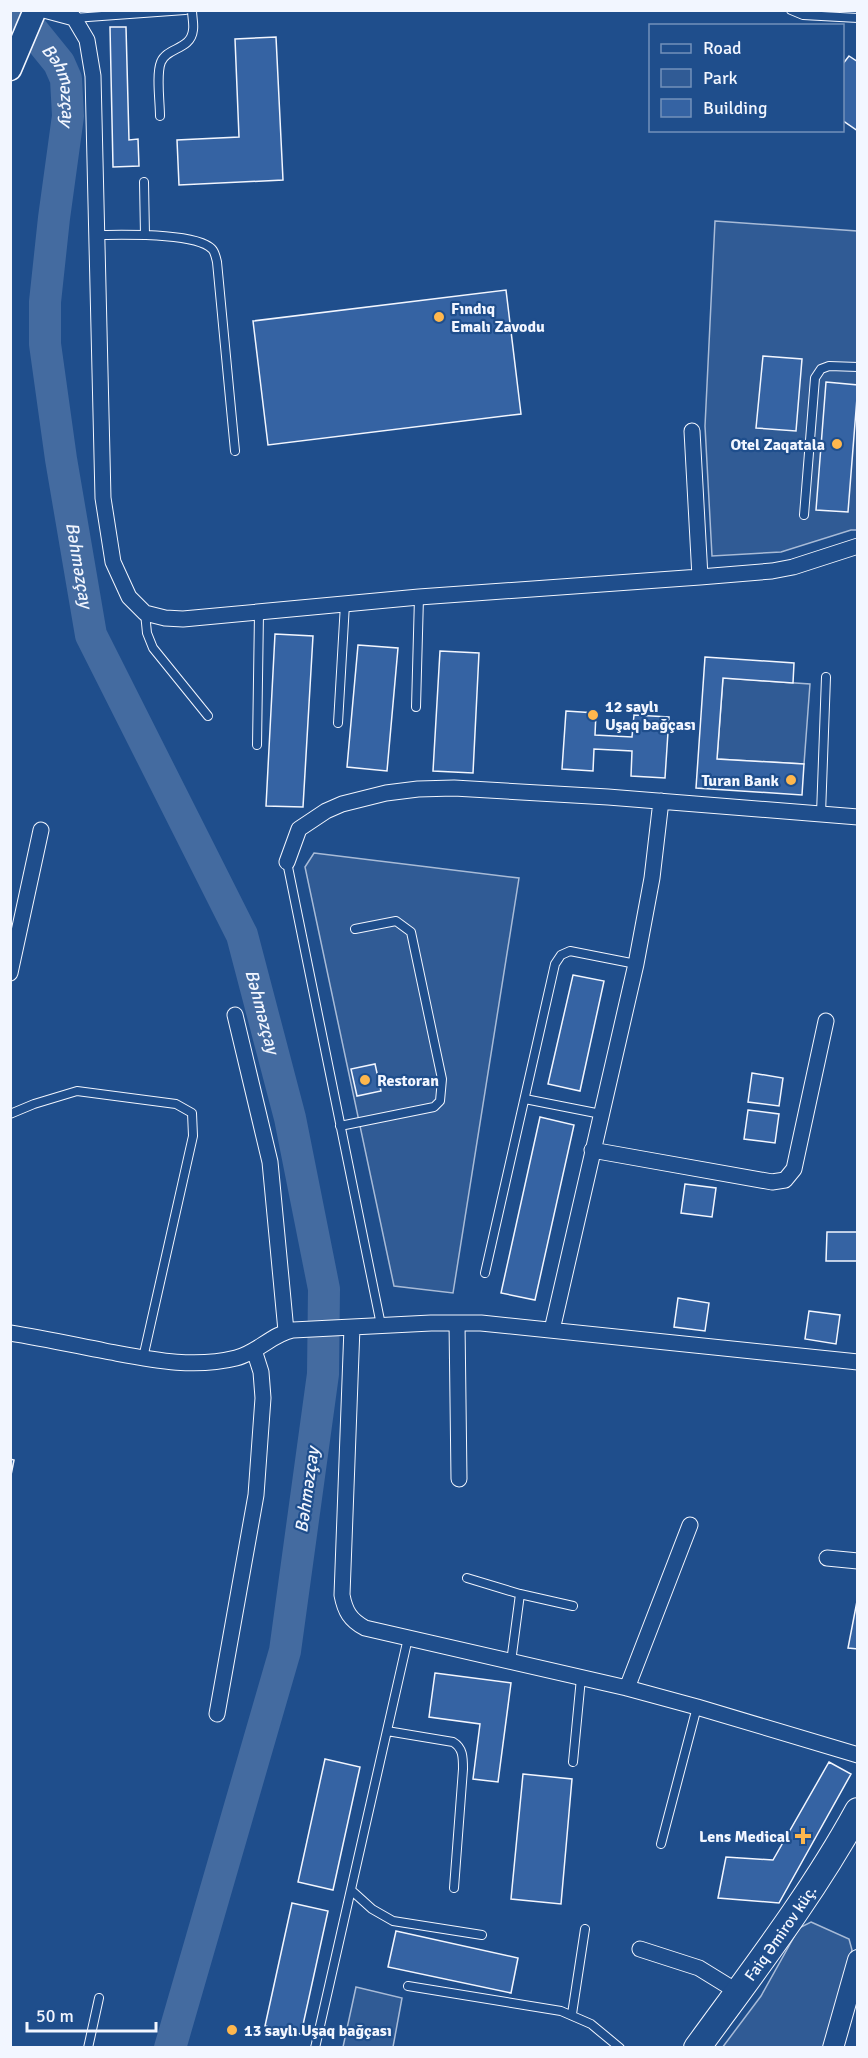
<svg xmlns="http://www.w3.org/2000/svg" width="868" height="2058" font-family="Signika,sans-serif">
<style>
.green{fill:#305b95;stroke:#a8bbd7;stroke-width:1.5}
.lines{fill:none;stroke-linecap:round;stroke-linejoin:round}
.river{stroke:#446ba0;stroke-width:32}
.building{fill:#3563a3;stroke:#f2f6ff;stroke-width:1.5}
.service-casing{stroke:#f2f6ff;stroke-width:10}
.minor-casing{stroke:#f2f6ff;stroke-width:17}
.tertiary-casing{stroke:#f2f6ff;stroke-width:22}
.secondary-casing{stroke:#f2f6ff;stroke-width:25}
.trunk-casing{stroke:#f2f6ff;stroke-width:28}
.service{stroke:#1f4e8c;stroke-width:8}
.minor{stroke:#1f4e8c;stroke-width:15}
.tertiary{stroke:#1f4e8c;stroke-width:20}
.secondary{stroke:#1f4e8c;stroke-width:22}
.trunk{stroke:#1f4e8c;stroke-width:26}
.poi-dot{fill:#ffb74d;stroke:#1f4e8c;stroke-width:2}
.labels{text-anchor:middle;stroke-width:4.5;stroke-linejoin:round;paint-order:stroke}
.poi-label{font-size:16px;font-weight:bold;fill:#f2f6ff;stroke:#1f4e8c;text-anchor:start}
.street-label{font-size:16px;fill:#f2f6ff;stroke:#1f4e8c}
.water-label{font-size:18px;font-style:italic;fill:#f2f6ff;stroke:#1f4e8c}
</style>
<rect width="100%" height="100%" fill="#1f4e8c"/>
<path class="green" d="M715,221L857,231V530H851L781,552L712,556L705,426Z
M723,678L810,684L804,764L717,759Z
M314,853L519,878L453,1293L394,1286L305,867Z
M811,1922L849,1939L852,1950L824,2047L722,2048L761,1996L799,1928Z
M356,1987L402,1998L393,2047H343Z"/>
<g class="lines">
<path class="river" id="s1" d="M16,10L59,63L66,79L68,116L54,218L45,302V344L61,459L91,635L242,935L290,1118L324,1289L323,1374L285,1651L170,2048"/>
</g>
<path class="building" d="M110,27H126L129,140L138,139L139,166L113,167Z
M276,37L283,180L179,185L177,140L239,137L235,39Z
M849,56L858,62V131L842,120V65Z
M506,290L521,414L268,445L253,321Z
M763,356L802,359L796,431L756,428Z
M826,382L858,385L848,512L816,510Z
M275,634L313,636L303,807L266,806Z
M358,645L398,648L387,771L347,767Z
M440,651L479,653L473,773L433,771Z
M705,657L794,663L793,683L723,678L717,759L804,764L802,795L696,788Z
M566,711L596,713L595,735L632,737L634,715L669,717L665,778L631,776L632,751L594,749L593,771L562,769Z
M573,975L604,981L580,1091L548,1084Z
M375,1064L381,1091L357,1096L351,1069Z
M752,1073L783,1078L779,1106L748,1102Z
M748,1110L779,1114L775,1143L744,1139Z
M540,1117L574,1125L535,1300L501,1293Z
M685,1184L716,1188L712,1217L681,1213Z
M827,1232H858V1261H826Z
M678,1298L709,1303L705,1331L674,1327Z
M809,1311L840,1315L836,1344L805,1339Z
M10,1459L14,1460L10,1480Z
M858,1596V1649L848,1648Z
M435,1673L511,1683L498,1782L473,1779L480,1724L429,1717Z
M325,1759L360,1767L333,1890L298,1882Z
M829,1762L851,1774L779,1903L718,1898L726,1857L773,1860Z
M523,1774L572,1779L561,1904L511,1899Z
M292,1903L328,1911L301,2034L265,2026Z
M396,1931L518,1958L511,1993L388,1967Z"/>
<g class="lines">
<defs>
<path id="service" d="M791,10L803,15L858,18
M74,18L185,10
M160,116C160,102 156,74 161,62C167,47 191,50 193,30C194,24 192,17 192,10
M144,182L145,235
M97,235C121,235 196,232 212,249C215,252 216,258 217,262L235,451
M804,515L815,378L821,369L829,366L858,367
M145,613L147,633L153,648L208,716
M416,707L419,597
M338,723L345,604
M257,745L259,613
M821,814L826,677
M287,862L381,1325
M525,1099L601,1114
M10,1114L34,1104L77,1091L176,1104L192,1113L193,1136L143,1358
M340,1126L434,1107L440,1101L442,1079L411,932L396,921L355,929
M485,1273L555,964L561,955L570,951L636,964
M467,1578L520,1594L573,1606
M511,1662L520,1594
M387,1731L453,1742C463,1748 463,1757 463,1769L454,1888
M573,1762L581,1678
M661,1844L697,1707
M351,1890L372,1909L393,1921L482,1935
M408,1986L561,2011L591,2024L620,2048
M572,2014L585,1929
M88,2048L99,1998
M315,2048L408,1638"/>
<path id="minor" d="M44,10L74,18L87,40L93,76L103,498L113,562L129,597L145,613L165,618L183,619L419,597L700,577L772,571L793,567L858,546
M692,431L700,577
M287,862L299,829L326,811L342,804L386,793L418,789L454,788L608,797L858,817
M10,973L41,830
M235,1015L270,1162L286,1331
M592,1150L772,1182L785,1180L794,1169L826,1021
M457,1323L459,1479
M352,1327L342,1595C345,1611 350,1620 365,1628L627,1688L697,1707L858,1755
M552,1330L636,964L652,878L661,801
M10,1333C42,1338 74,1345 105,1351C149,1359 192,1369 236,1358C257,1353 272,1334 293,1330L431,1323H481L858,1362
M827,1558L858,1561
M627,1688L690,1525
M217,1714L256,1495L263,1398L261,1372L254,1350
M640,1949L699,1968L738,1992"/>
<path id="tertiary" d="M833,2048L858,1960"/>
<path id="secondary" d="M10,69L35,10"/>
<g id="trunk">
<path id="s2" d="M697,2048C753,1971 812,1895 858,1811"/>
</g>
</defs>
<use href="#service" class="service-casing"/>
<use href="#minor" class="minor-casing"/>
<use href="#tertiary" class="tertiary-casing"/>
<use href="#secondary" class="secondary-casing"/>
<use href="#trunk" class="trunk-casing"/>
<use href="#service" class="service"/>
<use href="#minor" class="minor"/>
<use href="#tertiary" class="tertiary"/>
<use href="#secondary" class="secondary"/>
<use href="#trunk" class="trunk"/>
</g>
<g class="poi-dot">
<circle cx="439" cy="317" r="6"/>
<circle cx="837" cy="444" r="6"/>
<circle cx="593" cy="715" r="6"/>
<circle cx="791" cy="780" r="6"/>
<circle cx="365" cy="1080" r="6"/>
<path d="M800 1827h6v6h6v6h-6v6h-6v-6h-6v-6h6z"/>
<circle cx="232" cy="2030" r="6"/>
</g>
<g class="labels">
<g class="poi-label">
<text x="451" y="314">Fındıq<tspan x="451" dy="18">Emalı Zavodu</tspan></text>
<text x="825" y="450" text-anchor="end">Otel Zaqatala</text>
<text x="605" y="712">12 saylı<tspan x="605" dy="18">Uşaq bağçası</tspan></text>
<text x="779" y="786" text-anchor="end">Turan Bank</text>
<text x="377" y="1086">Restoran</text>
<text x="790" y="1842" text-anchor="end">Lens Medical</text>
<text x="244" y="2036">13 saylı Uşaq bağçası</text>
</g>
<g class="street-label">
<text dy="6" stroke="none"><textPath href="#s2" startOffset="142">Faiq Əmirov küç.</textPath></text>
</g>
<g class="water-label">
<text dy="6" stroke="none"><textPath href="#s1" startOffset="90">Bəhməzçay</textPath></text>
<text dy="6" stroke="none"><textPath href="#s1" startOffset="576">Bəhməzçay</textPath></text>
<text dy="6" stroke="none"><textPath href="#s1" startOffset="1062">Bəhməzçay</textPath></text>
<text transform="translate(307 1490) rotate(-82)" y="6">Bəhməzçay</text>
</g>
</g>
<rect width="868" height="2058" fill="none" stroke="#f2f6ff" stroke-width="24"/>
<rect x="649" y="24" width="195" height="108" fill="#1f4e8c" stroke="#7391ba" stroke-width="1.5"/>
<rect x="661" y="44" width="30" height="9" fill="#1f4e8c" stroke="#7391ba" stroke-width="1.5"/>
<text x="703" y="54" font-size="18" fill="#f2f6ff">Road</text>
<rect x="661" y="69" width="30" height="18" fill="#305b95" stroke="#7391ba" stroke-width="1.5"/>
<text x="703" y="84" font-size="18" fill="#f2f6ff">Park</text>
<rect x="661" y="99" width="30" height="18" fill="#3563a3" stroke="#7391ba" stroke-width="1.5"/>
<text x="703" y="114" font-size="18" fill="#f2f6ff">Building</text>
<path d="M27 2022v9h129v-9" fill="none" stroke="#f2f6ff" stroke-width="3"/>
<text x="36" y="2022" font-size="18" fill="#f2f6ff" stroke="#1f4e8c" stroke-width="4.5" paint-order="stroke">50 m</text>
</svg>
